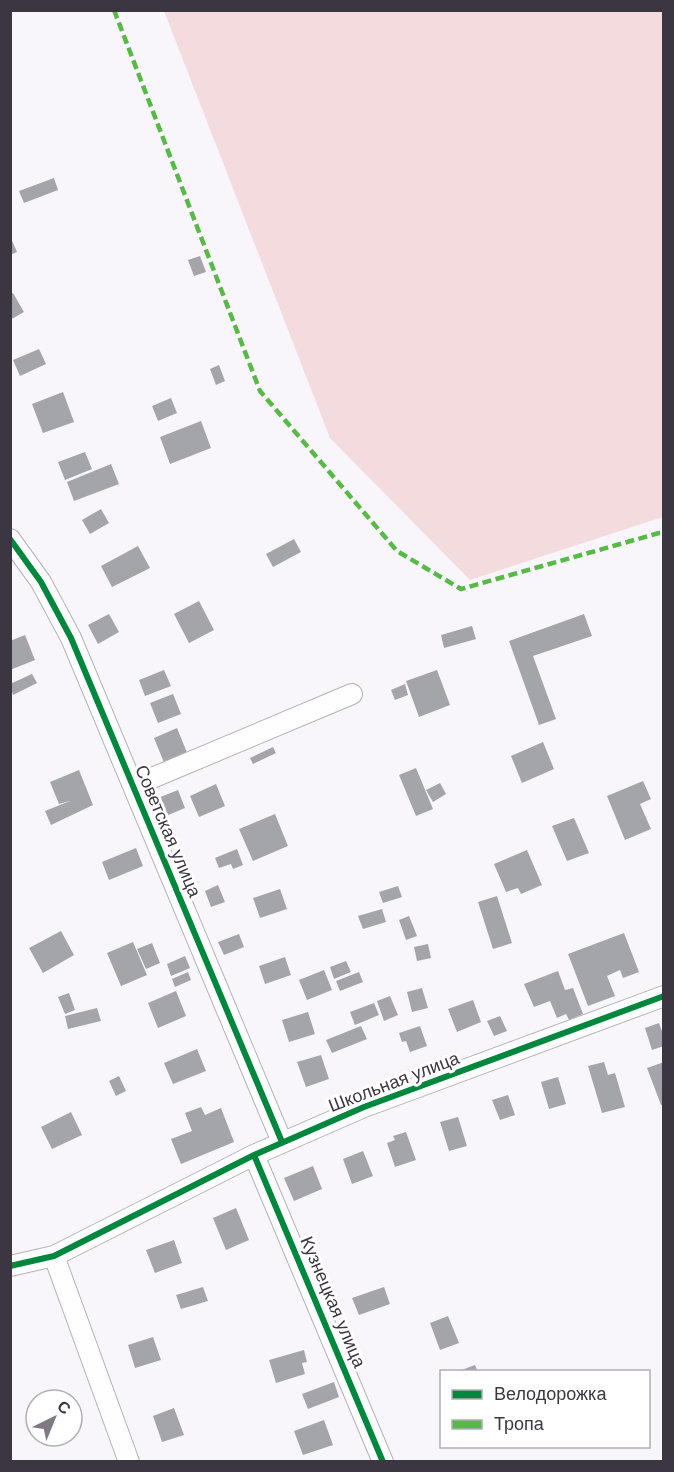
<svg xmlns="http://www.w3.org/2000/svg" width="674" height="1472" font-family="Helvetica,sans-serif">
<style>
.green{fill:#f4dbde}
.building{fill:#a4a4ab}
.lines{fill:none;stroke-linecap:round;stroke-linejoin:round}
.minor-casing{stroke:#b5b1b9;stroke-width:22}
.minor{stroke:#fefefe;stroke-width:20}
.quiet{stroke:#58b947;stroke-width:4.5;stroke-dasharray:9 4.5;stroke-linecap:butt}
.cycleway-casing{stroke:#fff;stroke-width:10}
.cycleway{stroke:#00873e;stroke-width:6}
.labels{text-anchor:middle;stroke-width:6;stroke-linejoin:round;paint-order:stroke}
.street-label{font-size:18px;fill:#3c3642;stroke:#fff}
</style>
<rect width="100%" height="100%" fill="#f8f6fb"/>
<path class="green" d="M164,11H663V517L470,580L330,438Z"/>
<path class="building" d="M54,178L58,190L24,203L19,191Z
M10,236L17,252L10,255Z
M200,256L206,272L194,276L188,260Z
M13,293L24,312L10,320V294Z
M39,349L46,364L20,376L13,360Z
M219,365L225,381L216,385L210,369Z
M63,392L74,422L43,433L32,404Z
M171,398L177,413L158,421L152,406Z
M201,421L211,448L170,464L160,437Z
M85,452L92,469L65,480L58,462Z
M111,464L119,484L74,501L67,482Z
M101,509L109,523L90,534L82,520Z
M294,539L301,552L273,567L266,554Z
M138,546L150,568L112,587L101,566Z
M199,601L214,630L189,643L174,614Z
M109,614L119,632L98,644L88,625Z
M584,614L592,636L533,656L556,719L539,725L509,641Z
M472,626L476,639L444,648L441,635Z
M25,635L35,660L10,670V641Z
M164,670L171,686L145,696L139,680Z
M437,670L450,705L419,717L406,681Z
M32,674L37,683L13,695L10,684Z
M405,684L408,695L395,700L391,690Z
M173,694L181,714L158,723L150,703Z
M177,728L188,755L165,765L154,738Z
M543,742L554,769L522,783L511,756Z
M273,747L276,753L253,764L250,758Z
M416,768L433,809L416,816L399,775Z
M79,770L93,805L51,825L45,811L70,801L59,804L50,782Z
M643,781L651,799L640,804L651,829L625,840L607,796Z
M440,783L446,794L433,802L426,790Z
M216,784L225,806L199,817L190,796Z
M178,790L185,808L166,816L158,798Z
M275,814L288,846L253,861L239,829Z
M574,818L589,853L567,861L552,826Z
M136,848L143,866L109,880L102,862Z
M237,849L243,865L233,869L231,864L219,868L215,858Z
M527,850L542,885L521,894L518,888L506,892L494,864Z
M218,885L225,902L211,907L205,891Z
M398,886L402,897L383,903L379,892Z
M280,889L287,909L260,918L253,898Z
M497,896L512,943L493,949L478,902Z
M382,909L386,922L363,929L358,916Z
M409,916L417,936L406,940L399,920Z
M61,931L74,955L43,973L29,948Z
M624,933L639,972L623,978L620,970L607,976L615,996L588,1006L568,954Z
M239,934L244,947L224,955L218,942Z
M133,942L147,975L121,986L107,953Z
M152,943L160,963L146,969L137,949Z
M428,944L431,958L417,961L414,947Z
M185,956L190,968L171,976L167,964Z
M285,957L291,975L265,984L259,966Z
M346,961L351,972L334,979L330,967Z
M324,970L332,990L307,1000L299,980Z
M558,971L565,990L573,988L583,1014L569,1020L566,1014L557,1018L550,1001L534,1007L524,984Z
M188,972L191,980L175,987L172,979Z
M359,972L363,982L340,991L336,981Z
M422,988L428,1008L412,1012L407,992Z
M176,991L186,1016L158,1028L148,1003Z
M69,993L75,1010L65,1014L58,997Z
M390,996L398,1015L384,1021L377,1001Z
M473,1000L481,1022L457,1032L448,1009Z
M374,1003L379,1015L355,1025L350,1012Z
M97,1008L101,1021L68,1029L65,1016Z
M308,1012L315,1034L289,1042L282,1020Z
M500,1016L507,1031L494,1036L487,1021Z
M659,1023L664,1037V1046L652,1050L645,1028Z
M361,1026L367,1039L332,1053L326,1040Z
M420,1026L427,1046L410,1052L406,1041L402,1042L399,1033Z
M197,1049L206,1071L173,1084L164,1063Z
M321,1055L329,1079L306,1087L297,1062Z
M604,1062L608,1075L615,1073L625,1107L602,1113L588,1066Z
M664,1062V1104L661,1105L647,1068Z
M119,1076L126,1091L116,1096L109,1081Z
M558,1077L566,1104L549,1109L541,1082Z
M508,1095L515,1115L500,1120L492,1100Z
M201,1107L205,1115L221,1108L234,1142L181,1164L171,1139L192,1131L185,1113Z
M71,1112L82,1135L52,1149L41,1127Z
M458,1117L467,1146L449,1151L440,1122Z
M406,1132L416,1160L395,1167L387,1143L395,1140L393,1136Z
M363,1151L373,1176L352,1184L343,1159Z
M313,1166L322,1189L294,1201L284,1178Z
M236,1208L249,1240L226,1250L213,1218Z
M174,1240L182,1263L155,1273L146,1250Z
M203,1287L208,1301L181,1309L176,1295Z
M384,1287L390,1304L359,1315L352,1298Z
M448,1316L459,1343L440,1350L430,1323Z
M153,1337L161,1360L135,1368L128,1345Z
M304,1350L307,1362L302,1363L305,1374L276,1383L269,1360Z
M475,1365L478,1372H459V1371Z
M334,1382L339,1397L308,1409L302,1394Z
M174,1408L184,1435L162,1442L153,1416Z
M324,1420L333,1445L303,1455L294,1431Z"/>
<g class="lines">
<defs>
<path id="minor" d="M10,539L41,582L71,638L282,1142
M133,786L352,694
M254,1155L383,1462
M54,1256L129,1462
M10,1266L54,1256L254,1155L364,1107L664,996"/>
</defs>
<use href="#minor" class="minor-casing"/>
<use href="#minor" class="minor"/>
<path class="quiet" d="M114,10L260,391L397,551L461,589L659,533H664"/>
<defs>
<path id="cycleway" d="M10,539L41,582L71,638L282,1142
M254,1155L383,1462
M10,1266L54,1256L254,1155L364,1107L664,996"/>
</defs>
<use href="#cycleway" class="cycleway-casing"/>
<use href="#cycleway" class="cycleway"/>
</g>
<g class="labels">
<g class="street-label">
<text transform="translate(168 831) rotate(67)" y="6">Советская улица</text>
<text transform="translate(394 1082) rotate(-21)" y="6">Школьная улица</text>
<text transform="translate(333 1302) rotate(67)" y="6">Кузнецкая улица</text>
</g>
</g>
<rect width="674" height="1472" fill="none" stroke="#3c3642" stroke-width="24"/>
<rect x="440" y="1370" width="210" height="78" fill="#ffffff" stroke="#b1afb3" stroke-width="1.5"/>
<rect x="452" y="1390" width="30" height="9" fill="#00873e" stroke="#b1afb3" stroke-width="1.5"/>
<text x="494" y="1400" font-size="18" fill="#3c3642">Велодорожка</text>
<rect x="452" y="1420" width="30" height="9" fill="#58b947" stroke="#b1afb3" stroke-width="1.5"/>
<text x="494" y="1430" font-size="18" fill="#3c3642">Тропа</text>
<g transform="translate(54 1418) rotate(43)"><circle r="28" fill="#ffffff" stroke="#b1afb3" stroke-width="1.5"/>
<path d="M0-4.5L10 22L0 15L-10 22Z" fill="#7e7983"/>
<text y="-9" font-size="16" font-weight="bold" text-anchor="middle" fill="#3c3642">С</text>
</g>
</svg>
